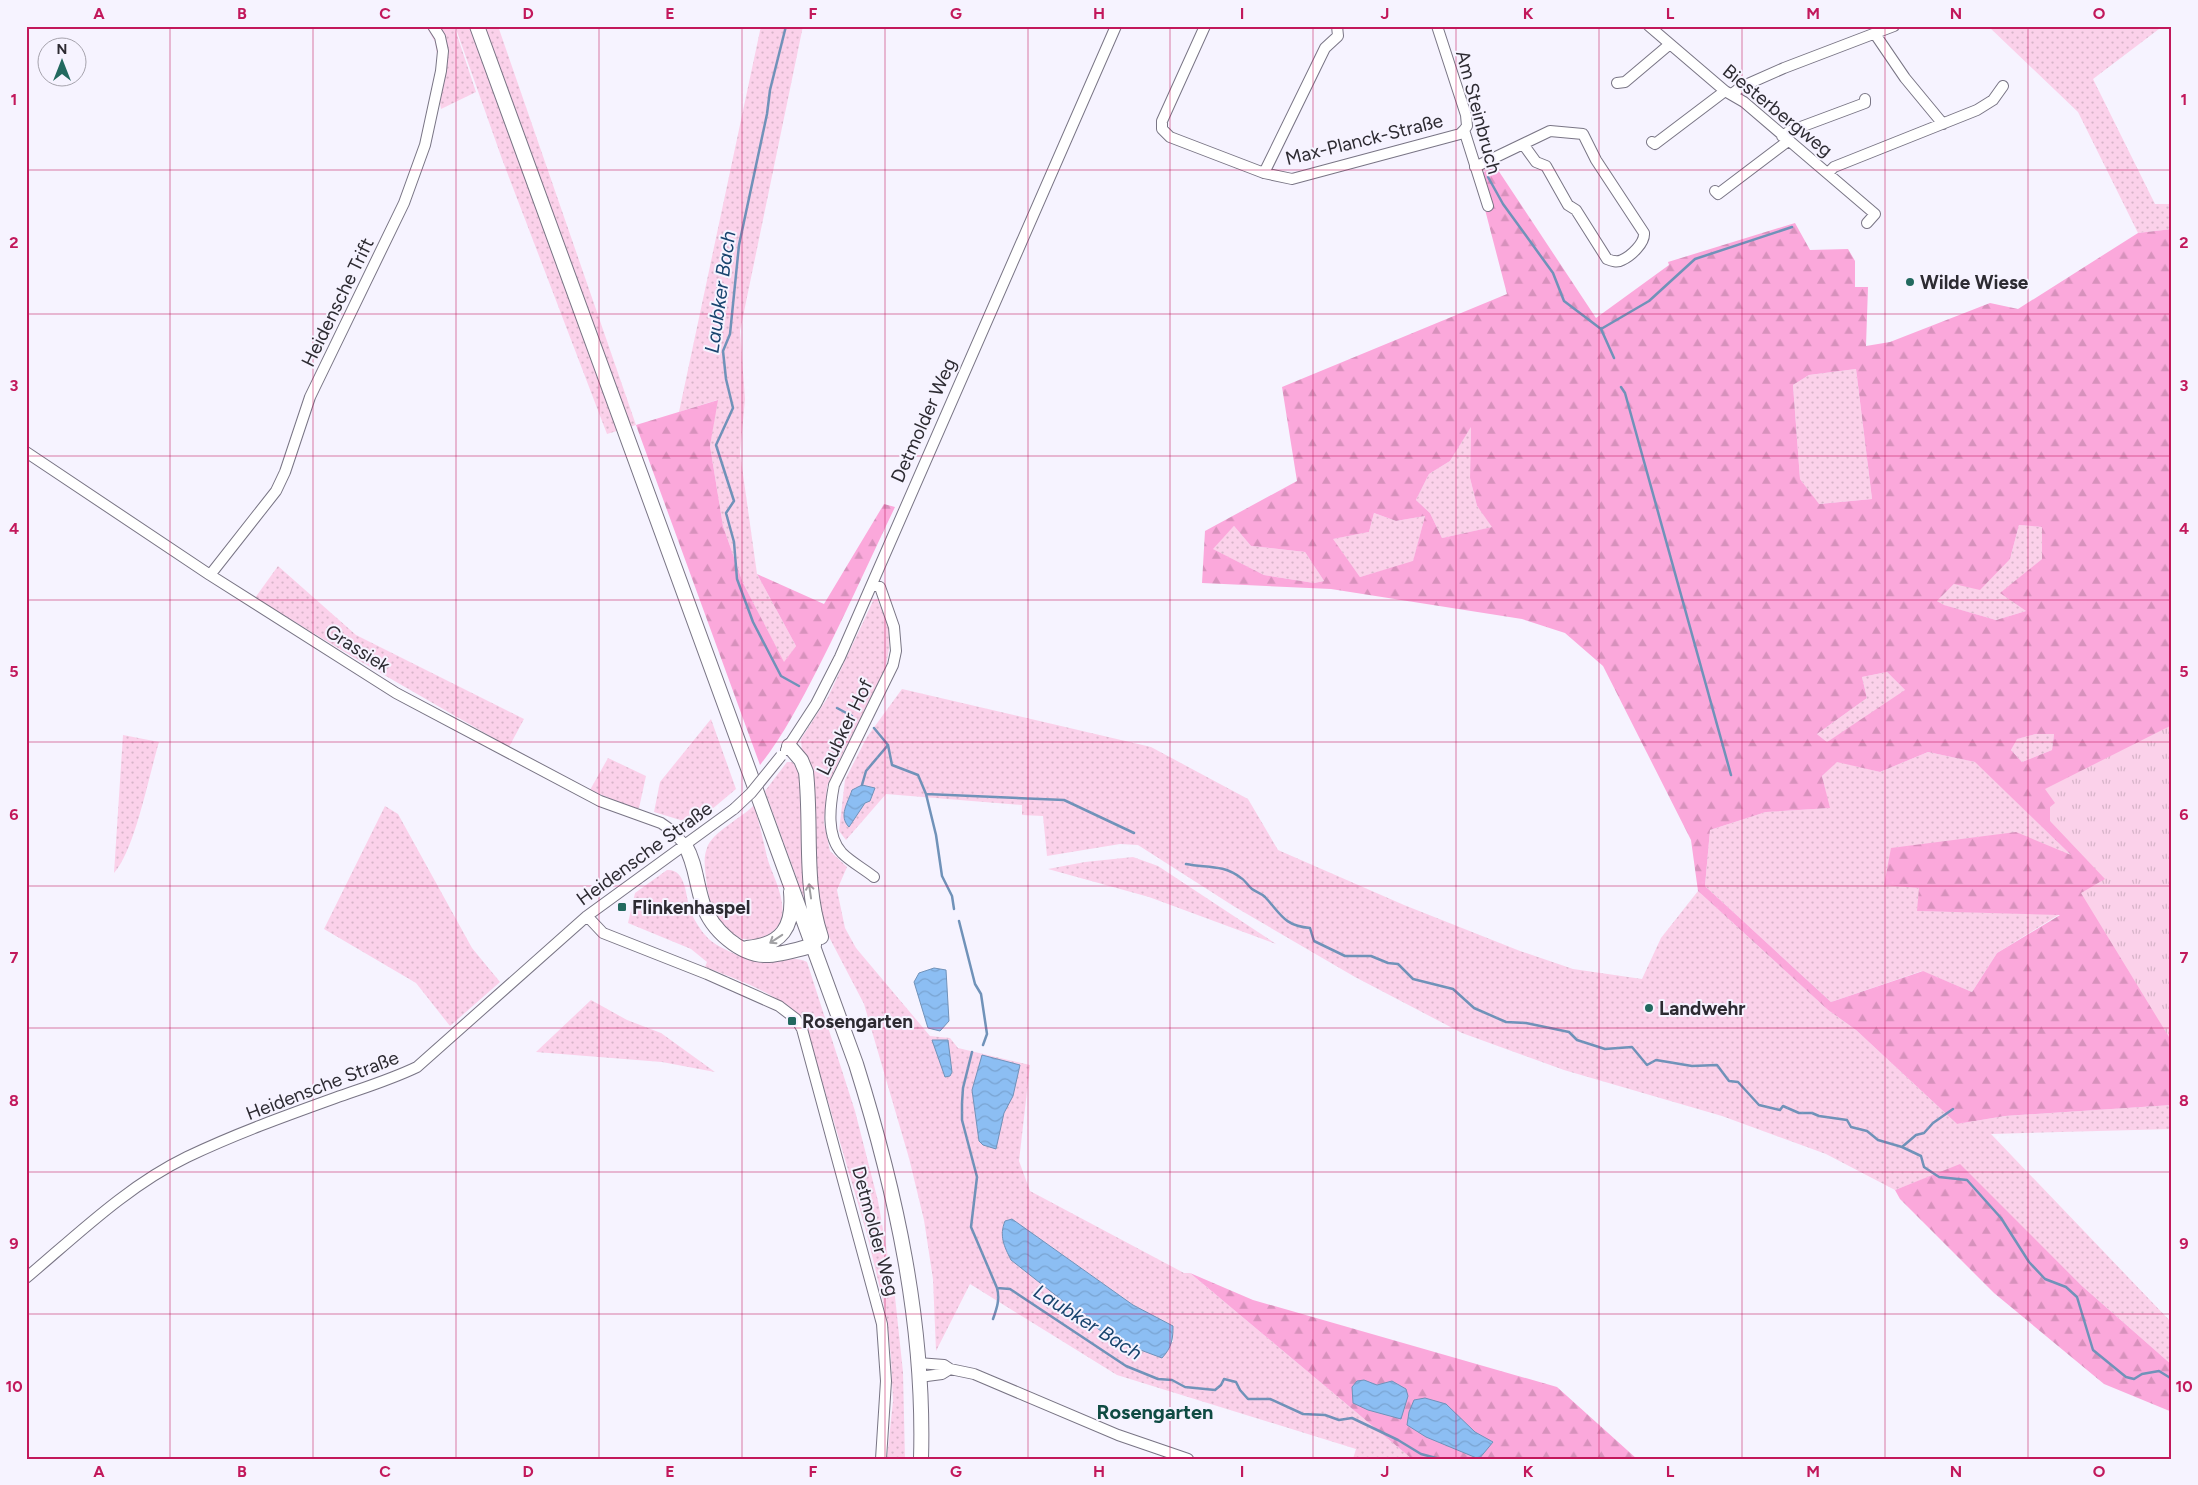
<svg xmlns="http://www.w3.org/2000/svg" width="2198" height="1485" font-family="Figtree,sans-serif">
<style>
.grass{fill:url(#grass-dots);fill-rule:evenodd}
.forest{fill:url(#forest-firs);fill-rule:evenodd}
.park{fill:url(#park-tufts)}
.water{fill:url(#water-waves);stroke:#7092b9}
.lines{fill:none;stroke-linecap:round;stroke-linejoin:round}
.stream{stroke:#7092b9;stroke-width:2.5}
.minor-casing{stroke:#797585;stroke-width:12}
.major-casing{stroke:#797585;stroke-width:16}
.minor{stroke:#fff;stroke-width:10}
.major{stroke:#fff;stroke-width:14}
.minor-bridge-casing{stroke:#797585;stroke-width:12;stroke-linecap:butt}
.minor-bridge{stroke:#fff;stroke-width:10}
.oneway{stroke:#a0a0a3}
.grid{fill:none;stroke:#c2185b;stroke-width:1;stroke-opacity:0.55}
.poi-dot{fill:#22695f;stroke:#f6f3ff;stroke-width:2}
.labels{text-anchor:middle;stroke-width:4;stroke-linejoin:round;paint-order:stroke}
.street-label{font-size:19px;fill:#2d2b32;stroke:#f6f3ff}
.poi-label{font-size:19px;font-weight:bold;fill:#2d2b32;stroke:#f6f3ff;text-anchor:start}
.water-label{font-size:20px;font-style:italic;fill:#19456f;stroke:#f6f3ff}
.neighbourhood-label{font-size:20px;font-weight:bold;fill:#0f4b43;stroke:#f6f3ff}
.neatline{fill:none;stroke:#c2185b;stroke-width:2}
.grid-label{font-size:16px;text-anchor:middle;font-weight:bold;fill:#c2185b}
</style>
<defs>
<pattern id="grass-dots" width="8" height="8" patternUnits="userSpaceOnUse" patternTransform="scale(1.25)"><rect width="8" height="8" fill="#fbd1ea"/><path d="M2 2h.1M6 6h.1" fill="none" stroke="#d7b4c9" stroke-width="1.8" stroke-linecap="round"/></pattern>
<pattern id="forest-firs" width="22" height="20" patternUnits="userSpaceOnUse" patternTransform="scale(1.25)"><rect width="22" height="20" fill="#fba8db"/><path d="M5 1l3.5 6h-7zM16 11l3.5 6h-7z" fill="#d791bc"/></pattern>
<pattern id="park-tufts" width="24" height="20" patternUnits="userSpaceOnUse" patternTransform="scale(1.25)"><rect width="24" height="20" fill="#fbd1ea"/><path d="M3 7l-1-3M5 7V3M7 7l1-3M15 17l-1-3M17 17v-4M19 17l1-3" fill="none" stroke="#d7b4c9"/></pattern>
<pattern id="water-waves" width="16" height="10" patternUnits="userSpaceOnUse" patternTransform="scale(1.25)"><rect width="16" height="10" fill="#8cbef3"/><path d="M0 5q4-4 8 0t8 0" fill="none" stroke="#79a3d1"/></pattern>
</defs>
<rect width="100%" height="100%" fill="#f6f3ff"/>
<path class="grass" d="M426,26H454L476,92L441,109L435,74L438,60L435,42Z
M455,26H498L636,425L607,434L502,159Z
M761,26H803L740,331L745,399L740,453L757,574L796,646L784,663L743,583L723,526L710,446L717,400L679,412Z
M1988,26H2157L2159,29L2093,79L2155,204H2172V229L2138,233L2078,112Z
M1856,369L1872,499L1818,504L1800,479L1793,385L1809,375Z
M1471,426L1470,478L1477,506L1493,527L1442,538L1430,513L1416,500L1429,474L1450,461Z
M1374,513L1396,521L1425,516L1413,562L1360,577L1332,539L1369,532Z
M2019,525L2042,527V559L2001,593L2026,611L1996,620L1943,605L1937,601L1954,584L2010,559Z
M1234,526L1251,546L1305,552L1324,581L1314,583L1264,575L1212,549Z
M278,566L356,635L524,719L509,747L353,657L255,598Z
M877,599L889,626V649L884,677L848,742L827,786L824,823L830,851L847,867L837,890L845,928L856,948L930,1036L950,1038L958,1048L1030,1065L1019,1161L1030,1191L1184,1273H1190L1412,1459H1353L1356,1449L1117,1375L970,1284L936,1351L933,1279L924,1220L909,1158L864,1004L828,935L822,917L813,876L802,752L801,739L828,697L873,601ZM1012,1219L1133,1305L1173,1326V1342L1111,1339L1011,1260L1005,1221Z
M1887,672L1906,691L1827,742L1817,734L1867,698L1862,677Z
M902,689L1151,747L1248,799L1278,850L1404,905L1520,951L1573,969L1642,979L1661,938L1698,891L1828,1010L1856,1030L1957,1124L2005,1116L2172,1105V1129L1991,1134L2172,1323V1365L2082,1286L1960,1165L1895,1190L1826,1154L1722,1116L1564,1070L1462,1033L1355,977L1235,907L1138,845L1120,844L1047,856L1043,816L1022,815V805L886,794L846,840L839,831L845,780L867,737Z
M711,719L736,789L699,820L687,822L654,812L660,782Z
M2036,734H2054L2052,750L2022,762L2011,750L2016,739Z
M123,735L159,742C149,775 135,850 114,873Z
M1928,752L1976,762L2072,856L1920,888L1918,911L2060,914L1997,953L1972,992L1922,971L1831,1002L1705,886L1710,830L1766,812L1829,808L1822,776L1837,761L1880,772Z
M608,758L646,776L639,808H633L590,790Z
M787,762H792L801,773L803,874L807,897L804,898L765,791Z
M754,805C759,822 763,839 767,857C772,875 785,896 782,915C780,932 760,942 744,939C735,937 725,928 720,921C710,909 708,893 706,878C705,868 703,858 707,848C712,832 742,818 754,805Z
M385,806L398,814L472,948L500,982L450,1026L416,983L324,929Z
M1133,857L1158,866L1276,944L1149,897L1048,869L1085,862Z
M667,870C687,869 685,897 691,912C694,920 701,931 707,937C714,946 743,958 754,961C760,963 768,962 773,962C786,961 795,956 807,962L855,1111L878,1201L895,1297L903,1372L905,1459H887L893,1401L891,1357L886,1314L867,1234L804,1020C777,993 741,981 705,967L707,962L691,949L628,923L635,893Z
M591,1000L627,1020L661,1033L715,1072L662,1062L536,1052Z"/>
<path class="forest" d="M1496,167L1596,318L1669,265L1668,262L1795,223L1810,250L1848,249L1855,261V287H1868L1866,346L1890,342L1990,303L2018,309L2138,233L2172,229V1105L2005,1116L1957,1124L1856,1030L1828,1010L1698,891L1691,840L1603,666L1565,633L1522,619L1331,589L1202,583L1205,531L1297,481L1282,387L1507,294L1476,175ZM1856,369L1872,499L1819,504L1800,479L1793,385L1809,375ZM1471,427L1470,478L1477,506L1492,527L1442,538L1430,513L1416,500L1429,474L1450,461ZM1374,513L1396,521L1425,516L1413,561L1360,577L1333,539L1369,532ZM2019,525L2042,527V559L2000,593L2026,611L1996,620L1944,605L1937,601L1954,584L1980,590L2010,559ZM1234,526L1251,546L1305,552L1324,581L1314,583L1264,575L1213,549ZM1887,672L1905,690L1827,742L1817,734L1867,698L1862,677ZM2036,734H2054L2052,750L2022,762L2011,750L2017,739ZM1928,752L1975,762L2071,855L2016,832L1891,848L1884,885L1919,888L1917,911L2060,915L1997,953L1972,992L1923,971L1831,1002L1705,886L1710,830L1766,812L1830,808L1822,776L1837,762L1880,772Z
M718,400L710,446L723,526L743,583L784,662L796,646L757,574L824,604L884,504L895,507C869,561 845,616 817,670C800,703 783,736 760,765L636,425Z
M1960,1164L2082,1286L2172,1365V1412L2104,1384L1994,1293L1900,1199L1895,1190Z
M1190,1273L1253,1300L1557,1387L1637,1459H1412Z"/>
<path class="park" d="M2172,725V1042L2081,893L2105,879L2050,821V807L2055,803L2045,789Z"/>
<path class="water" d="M862,785L875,788L870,801L865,803L849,827C838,816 848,803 852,790Z
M934,968L946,970L949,1021L940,1031L928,1028L914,982L919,973Z
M932,1040H948L952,1072L950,1076L945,1077Z
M982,1055L1020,1065L1013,1096L1004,1113L996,1149L983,1145L979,1141L972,1090Z
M1012,1219L1133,1305L1173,1326C1173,1339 1172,1347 1162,1358L1111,1339L1011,1260C1004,1246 999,1236 1005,1221Z
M1364,1380L1377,1385L1392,1381L1406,1389L1408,1396L1401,1419L1368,1410L1353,1403L1352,1387L1357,1381Z
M1425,1398L1446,1404L1475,1432L1493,1442L1479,1459L1426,1437L1407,1425L1409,1412L1414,1400Z"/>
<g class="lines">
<path class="stream" d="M786,26L770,90L767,114L739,245L730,334L723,351L726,379L733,408L716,445L734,501L726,513L734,542L737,579L753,622L781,676L799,686
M1488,177L1503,204L1553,273L1564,301L1601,329L1614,358
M1601,329L1649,301L1695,259L1792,227
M1621,387L1625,393L1731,775
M837,708L852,716
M874,728L888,745L892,765L918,775L926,794L936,835L942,876L952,896L954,909
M862,785L866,771L888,745
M926,794L1064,800L1134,833
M1186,864C1206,868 1223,864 1241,878C1245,880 1248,886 1252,889C1256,892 1261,893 1265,897C1281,914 1284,926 1310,928L1314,941L1345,956H1371L1388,963L1398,964L1413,979L1453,989L1474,1008L1506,1022L1526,1023L1569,1032L1577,1040L1605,1049L1632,1047L1647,1065L1656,1060L1692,1066L1717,1065L1729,1081L1738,1082L1759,1105L1780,1110L1783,1106L1799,1113H1812L1819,1116L1847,1120L1851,1127L1867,1131L1878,1140L1902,1147L1921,1156L1924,1167L1939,1177L1967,1180L2001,1218L2029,1262L2045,1279L2066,1287L2077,1297L2093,1350L2126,1377L2134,1379L2142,1374L2159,1371L2172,1379
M959,921L975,984L981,994L987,1034L983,1045
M972,1052L963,1088L962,1103V1120L977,1177L971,1227L997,1288L1010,1289L1126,1366L1158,1379L1172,1380L1185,1387L1215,1390L1221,1385L1224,1379L1236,1382L1240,1390L1248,1399H1270L1303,1414L1325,1415L1339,1420L1352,1418L1398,1440L1421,1454L1440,1459
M1902,1147L1916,1135L1924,1133L1933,1123L1953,1109
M993,1319C997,1308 1000,1299 997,1288"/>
<defs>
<path id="minor" d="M1205,26L1162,121V129L1170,137L1264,173L1292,179L1460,134L1464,130
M1437,26L1466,115L1467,126L1464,130L1488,206
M1649,26L1725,91L1744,102L1875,214L1867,223
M1875,34L1905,78L1943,124
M1617,83L1625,82L1670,44
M1732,94L1741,87L1784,68L1894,26
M1782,136L1790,131L1865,103V99
M1652,142L1655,144L1725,91
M1475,167L1550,131L1583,134L1596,160L1644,233C1645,243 1631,256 1622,260C1617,263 1612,261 1607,259L1576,210L1568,205L1546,166L1536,162L1523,144
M1264,173L1325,48L1338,36L1337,26
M1828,173L1834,167L1977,110L1993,100L2003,86
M1715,191L1718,194L1788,141
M26,452L210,575L396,693L600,801L661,823L671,830L685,845
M210,575L276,491L285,472L310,397L404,203L425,145L441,71L443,51L440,37L433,26
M872,584L880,587L894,627L896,651L893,665L834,785C830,806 826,836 842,853C851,862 864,869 874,877
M786,750L816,704L840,657L1116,26
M587,916L603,933L707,974L779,1006L796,1019L802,1029L882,1324L886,1381L881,1459
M26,1278C77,1235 127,1186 187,1157C235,1134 285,1116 335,1098C363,1088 390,1080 417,1067L587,916L734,809
M918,1363L944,1365L950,1369L974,1374L1118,1435L1188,1459
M919,1377L942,1374L950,1369"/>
<path id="major" d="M477,26L856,1064C896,1192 925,1324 921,1459
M789,746L801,760L806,772C812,828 803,883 821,937
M685,845C696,864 696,884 703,904C711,929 741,957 769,955C784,954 800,949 814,945
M747,948C782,945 794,927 791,892"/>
</defs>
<use href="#minor" class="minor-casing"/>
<use href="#major" class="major-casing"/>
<use href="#minor" class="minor"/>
<use href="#major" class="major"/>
<defs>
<path id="minor-bridge" d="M734,809L751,793L781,756"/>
</defs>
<use href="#minor-bridge" class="minor-bridge-casing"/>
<use href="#minor-bridge" class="minor-bridge"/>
</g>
<defs><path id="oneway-shaft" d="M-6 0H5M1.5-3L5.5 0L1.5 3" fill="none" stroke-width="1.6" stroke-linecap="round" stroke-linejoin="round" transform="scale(1.25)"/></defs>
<g class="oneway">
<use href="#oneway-shaft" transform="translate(810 891) rotate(-98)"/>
<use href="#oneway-shaft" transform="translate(776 939) rotate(147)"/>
</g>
<path class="grid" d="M170,26V1459M313,26V1459M456,26V1459M599,26V1459M742,26V1459M885,26V1459M1028,26V1459M1170,26V1459M1313,26V1459M1456,26V1459M1599,26V1459M1742,26V1459M1885,26V1459M2028,26V1459M26,170H2172M26,314H2172M26,456H2172M26,600H2172M26,742H2172M26,886H2172M26,1028H2172M26,1172H2172M26,1314H2172"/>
<g class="poi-dot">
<circle cx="1910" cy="282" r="5"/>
<rect x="617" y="902" width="10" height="10" rx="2.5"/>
<circle cx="1649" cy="1008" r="5"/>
<rect x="787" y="1016" width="10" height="10" rx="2.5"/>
</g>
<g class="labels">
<g class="street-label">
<text transform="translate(1778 110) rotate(39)" y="7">Biesterbergweg</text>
<text transform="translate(1479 112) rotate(75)" y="7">Am Steinbruch</text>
<text transform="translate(1364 139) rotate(-14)" y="7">Max-Planck-Straße</text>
<text transform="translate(337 302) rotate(-64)" y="7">Heidensche Trift</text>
<text transform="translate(923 420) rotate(-66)" y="7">Detmolder Weg</text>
<text transform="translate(358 648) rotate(32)" y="7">Grassiek</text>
<text transform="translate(844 727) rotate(-64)" y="7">Laubker Hof</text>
<text transform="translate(644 853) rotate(-36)" y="7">Heidensche Straße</text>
<text transform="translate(322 1085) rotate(-21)" y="7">Heidensche Straße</text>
<text transform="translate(876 1231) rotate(75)" y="7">Detmolder Weg</text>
</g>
<g class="poi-label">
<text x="1920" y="289">Wilde Wiese</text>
<text x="632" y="914">Flinkenhaspel</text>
<text x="1659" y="1015">Landwehr</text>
<text x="802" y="1028">Rosengarten</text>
</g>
<g class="water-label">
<text transform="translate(720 292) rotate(-82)" y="7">Laubker Bach</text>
<text transform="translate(1088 1322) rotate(32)" y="7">Laubker Bach</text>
</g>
<g class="neighbourhood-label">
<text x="1155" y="1419">Rosengarten</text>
</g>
</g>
<rect width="2198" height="1485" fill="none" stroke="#f6f3ff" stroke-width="55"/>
<g transform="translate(62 62)"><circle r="24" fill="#f6f3ff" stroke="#a6a3ad"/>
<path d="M0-4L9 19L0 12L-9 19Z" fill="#22695f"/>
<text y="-8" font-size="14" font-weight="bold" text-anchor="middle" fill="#2d2b32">N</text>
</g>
<rect x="28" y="28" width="2142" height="1430" class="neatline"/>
<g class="grid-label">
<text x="99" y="19">A</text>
<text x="242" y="19">B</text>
<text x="385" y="19">C</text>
<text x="528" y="19">D</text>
<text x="670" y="19">E</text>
<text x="813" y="19">F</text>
<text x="956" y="19">G</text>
<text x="1099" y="19">H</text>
<text x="1242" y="19">I</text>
<text x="1385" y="19">J</text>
<text x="1528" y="19">K</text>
<text x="1670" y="19">L</text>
<text x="1813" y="19">M</text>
<text x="1956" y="19">N</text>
<text x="2099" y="19">O</text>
<text x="14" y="105">1</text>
<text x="2184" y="105">1</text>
<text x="14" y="248">2</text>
<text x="2184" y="248">2</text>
<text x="14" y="391">3</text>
<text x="2184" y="391">3</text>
<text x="14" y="534">4</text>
<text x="2184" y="534">4</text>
<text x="14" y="677">5</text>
<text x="2184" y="677">5</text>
<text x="14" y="820">6</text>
<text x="2184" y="820">6</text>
<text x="14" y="963">7</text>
<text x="2184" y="963">7</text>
<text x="14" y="1106">8</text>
<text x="2184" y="1106">8</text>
<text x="14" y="1249">9</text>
<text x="2184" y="1249">9</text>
<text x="14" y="1392">10</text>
<text x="2184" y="1392">10</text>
<text x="99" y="1477">A</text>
<text x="242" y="1477">B</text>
<text x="385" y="1477">C</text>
<text x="528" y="1477">D</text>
<text x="670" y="1477">E</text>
<text x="813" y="1477">F</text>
<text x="956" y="1477">G</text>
<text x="1099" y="1477">H</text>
<text x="1242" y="1477">I</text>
<text x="1385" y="1477">J</text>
<text x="1528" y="1477">K</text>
<text x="1670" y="1477">L</text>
<text x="1813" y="1477">M</text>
<text x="1956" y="1477">N</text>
<text x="2099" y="1477">O</text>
</g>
</svg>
